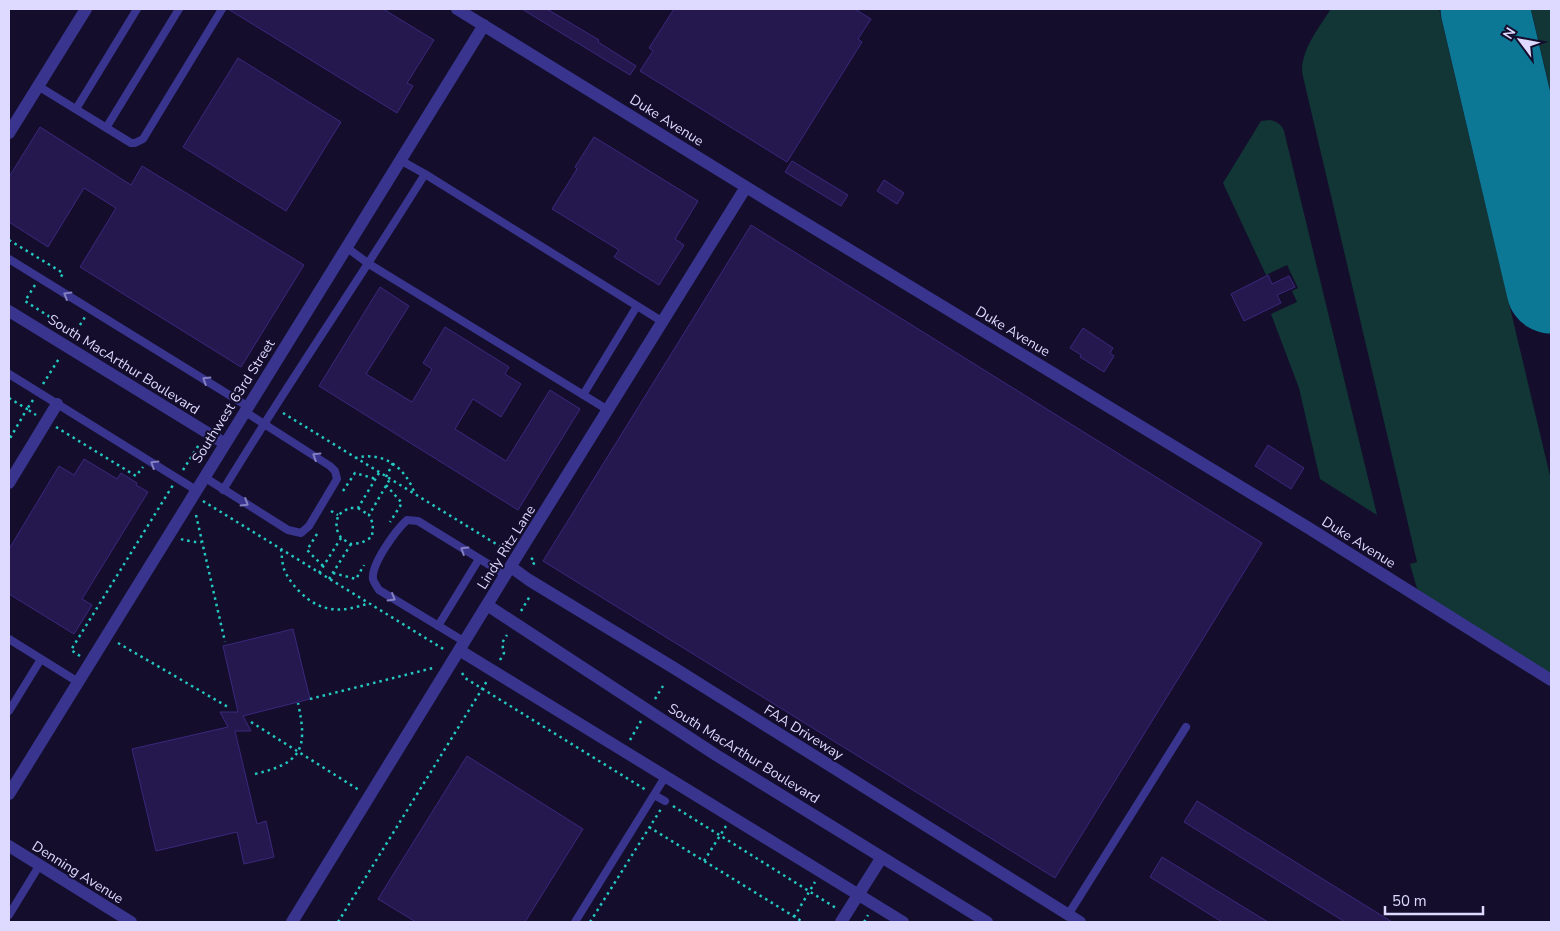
<svg xmlns="http://www.w3.org/2000/svg" width="1560" height="931" font-family="'Nunito Sans',sans-serif">
<style>
.green{fill:#113635}
.lines{fill:none;stroke-linecap:round;stroke-linejoin:round}
.runway{stroke:#0c7896;stroke-width:89}
.building{fill:#24184e;stroke:#3a287d}
.path{stroke:#24c8c0;stroke-width:2.5;stroke-dasharray:2.5 4;stroke-linecap:butt}
.lane{stroke:#39358f;stroke-width:8}
.street{stroke:#39358f;stroke-width:12}
.oneway{stroke:#837fc1}
.labels{text-anchor:middle;stroke-width:4;stroke-linejoin:round;paint-order:stroke}
.street-label{font-size:14px;fill:#ded9ff;stroke:#140e2c}
</style>
<rect width="100%" height="100%" fill="#140e2c"/>
<path class="green" d="M1331,9H1439L1551,480V680L1420,599L1410,564L1417,562L1305,85C1304,80 1302,74 1302,69C1303,47 1320,26 1331,9Z
M1531,9H1551V94Z
M1270,120C1278,122 1281,124 1284,131L1377,515L1320,479L1299,388L1271,314L1297,302L1292,291L1298,288L1287,265L1266,275L1223,183L1261,121Z"/>
<g class="lines">
<path class="runway" d="M1485,9L1551,289"/>
</g>
<path class="building" d="M228,9H383L434,40L407,83L413,86L397,113Z
M522,9H547L599,40L598,42L636,66L630,75Z
M674,9H855L871,19L858,39L862,42L787,162L640,71L653,51L649,48Z
M238,58L341,122L286,211L183,147Z
M40,127L131,185L142,166L304,265L241,367L80,267L116,208L84,188L48,247L9,222V177Z
M594,137L698,201L675,239L684,245L659,285L614,257L619,250L552,209L577,169L575,167Z
M792,161L848,195L841,206L785,172Z
M884,180L904,193L897,204L877,191Z
M751,225L1262,543L1055,878L543,561Z
M1268,275L1272,284L1289,276L1295,287L1277,295L1281,303L1244,321L1231,294Z
M380,287L409,306L366,374L412,402L432,369L423,363L445,327L509,367L505,374L521,384L501,417L473,399L455,429L506,461L550,390L580,409L518,510L319,386Z
M1083,328L1113,348L1110,353L1114,356L1104,372L1080,357L1081,355L1070,348Z
M1268,445L1304,468L1291,489L1255,466Z
M84,459L117,479L121,473L137,483L136,485L148,492L82,599L92,605L74,634L9,594V549L59,466L74,475Z
M293,629L310,699L243,716L251,731H235L257,824L266,821L274,857L244,864L237,832L156,851L132,749L228,727L220,712H238L223,646Z
M467,756L583,829L525,922H416L378,899Z
M1197,801L1392,922H1345L1184,822Z
M1162,857L1268,922H1222L1150,877Z"/>
<g class="lines">
<path class="path" d="M9,240L63,273L60,279
M35,285L25,301L75,333
M73,336L85,317
M43,384L60,357
M9,398L27,409L9,440
M33,400L27,409L36,415
M283,413L506,550
M217,424L229,406
M56,427L136,476L143,467
M355,458C384,451 405,467 415,494
M183,470L200,443
M379,473L358,508H349L338,515L336,528L341,538L351,544L361,543L372,537L373,524L369,515L390,479
M386,477L393,463
M386,485L402,503L390,522
M343,491L355,473L376,479
M203,501L445,650
M358,508L369,515
M331,511L338,515
M196,515L225,642
M317,534L307,550L323,566
M181,539C183,540 198,543 201,542
M281,549C282,556 282,563 284,569C287,577 293,585 300,592C321,613 342,613 369,603
M531,558L535,561L532,567
M319,573L341,538
M333,573L356,579L364,565
M329,579L351,544
M521,611L530,596
M118,643L228,707
M80,656L71,650L173,485
M500,660L504,653L502,643L507,635
M462,673L465,678L646,790
M310,699L433,668
M655,699L663,686
M251,722L359,790
M630,740L641,721
M255,774C302,763 308,749 298,703
M673,806L836,908
M649,827L803,922
M704,861L726,826
M794,917L815,882
M338,922L487,681
M590,922L661,809
M864,922L868,915"/>
<path class="lane" d="M38,86L131,143H135L143,139L222,9
M76,109L137,9
M106,128L179,9
M425,174L663,322
M346,247L369,264L608,410
M9,259L247,406
M9,374L196,490
M583,395L637,306
M204,477L288,530L301,533L309,526L337,479L335,471L330,466L244,411
M223,490C288,383 359,280 425,174L400,160
M438,626L479,559
M9,639L78,682
M465,642L379,590C377,587 374,582 373,579C371,564 396,530 407,520L418,521L506,575
M9,711L41,659
M654,795L665,801
M9,915L39,866
M1068,915L1186,727
M575,922L665,777"/>
<path class="street" d="M457,9L764,198L1307,527L1551,680
M9,133L86,9
M9,311L224,443
M9,483L57,404
M511,567L529,580L674,668L1080,922
M487,605L716,755L987,922
M459,650L903,922
M9,794L484,25
M9,846L131,922
M292,922L520,551L746,187
M841,922L882,857"/>
</g>
<defs><path id="oneway-chevron" d="M-2-3.5L2.5 0L-2 3.5" fill="none" stroke-width="1.6" stroke-linecap="round" stroke-linejoin="round" transform="scale(1.25)"/></defs>
<g class="oneway">
<use href="#oneway-chevron" transform="translate(67 295) rotate(-149)"/>
<use href="#oneway-chevron" transform="translate(206 380) rotate(-148)"/>
<use href="#oneway-chevron" transform="translate(316 456) rotate(-148)"/>
<use href="#oneway-chevron" transform="translate(154 464) rotate(-148)"/>
<use href="#oneway-chevron" transform="translate(245 503) rotate(32)"/>
<use href="#oneway-chevron" transform="translate(464 550) rotate(-148)"/>
<use href="#oneway-chevron" transform="translate(392 598) rotate(31)"/>
</g>
<g class="labels">
<g class="street-label">
<text transform="translate(667 120) rotate(32)" y="5">Duke Avenue</text>
<text transform="translate(1013 331) rotate(31)" y="5">Duke Avenue</text>
<text transform="translate(124 364) rotate(32)" y="5">South MacArthur Boulevard</text>
<text transform="translate(233 401) rotate(-58)" y="5">Southwest 63rd Street</text>
<text transform="translate(1359 542) rotate(32)" y="5">Duke Avenue</text>
<text transform="translate(506 547) rotate(-58)" y="5">Lindy Ritz Lane</text>
<text transform="translate(804 732) rotate(32)" y="5">FAA Driveway</text>
<text transform="translate(744 753) rotate(32)" y="5">South MacArthur Boulevard</text>
<text transform="translate(78 872) rotate(32)" y="5">Denning Avenue</text>
</g>
</g>
<rect width="1560" height="931" fill="none" stroke="#ded9ff" stroke-width="20"/>
<g transform="translate(1520 40) rotate(302)" stroke="#140e2c" stroke-width="4" paint-order="stroke">
<path d="M0-4L9 19L0 12L-9 19Z" fill="#ded9ff"/>
<text y="-8" font-size="14" font-weight="bold" text-anchor="middle" fill="#ded9ff">N</text>
</g>
<path d="M1385 906v8h98v-8" fill="none" stroke="#ded9ff" stroke-width="2.5"/>
<text x="1392" y="906" font-size="15" fill="#ded9ff" stroke="#140e2c" stroke-width="4" paint-order="stroke">50 m</text>
</svg>
